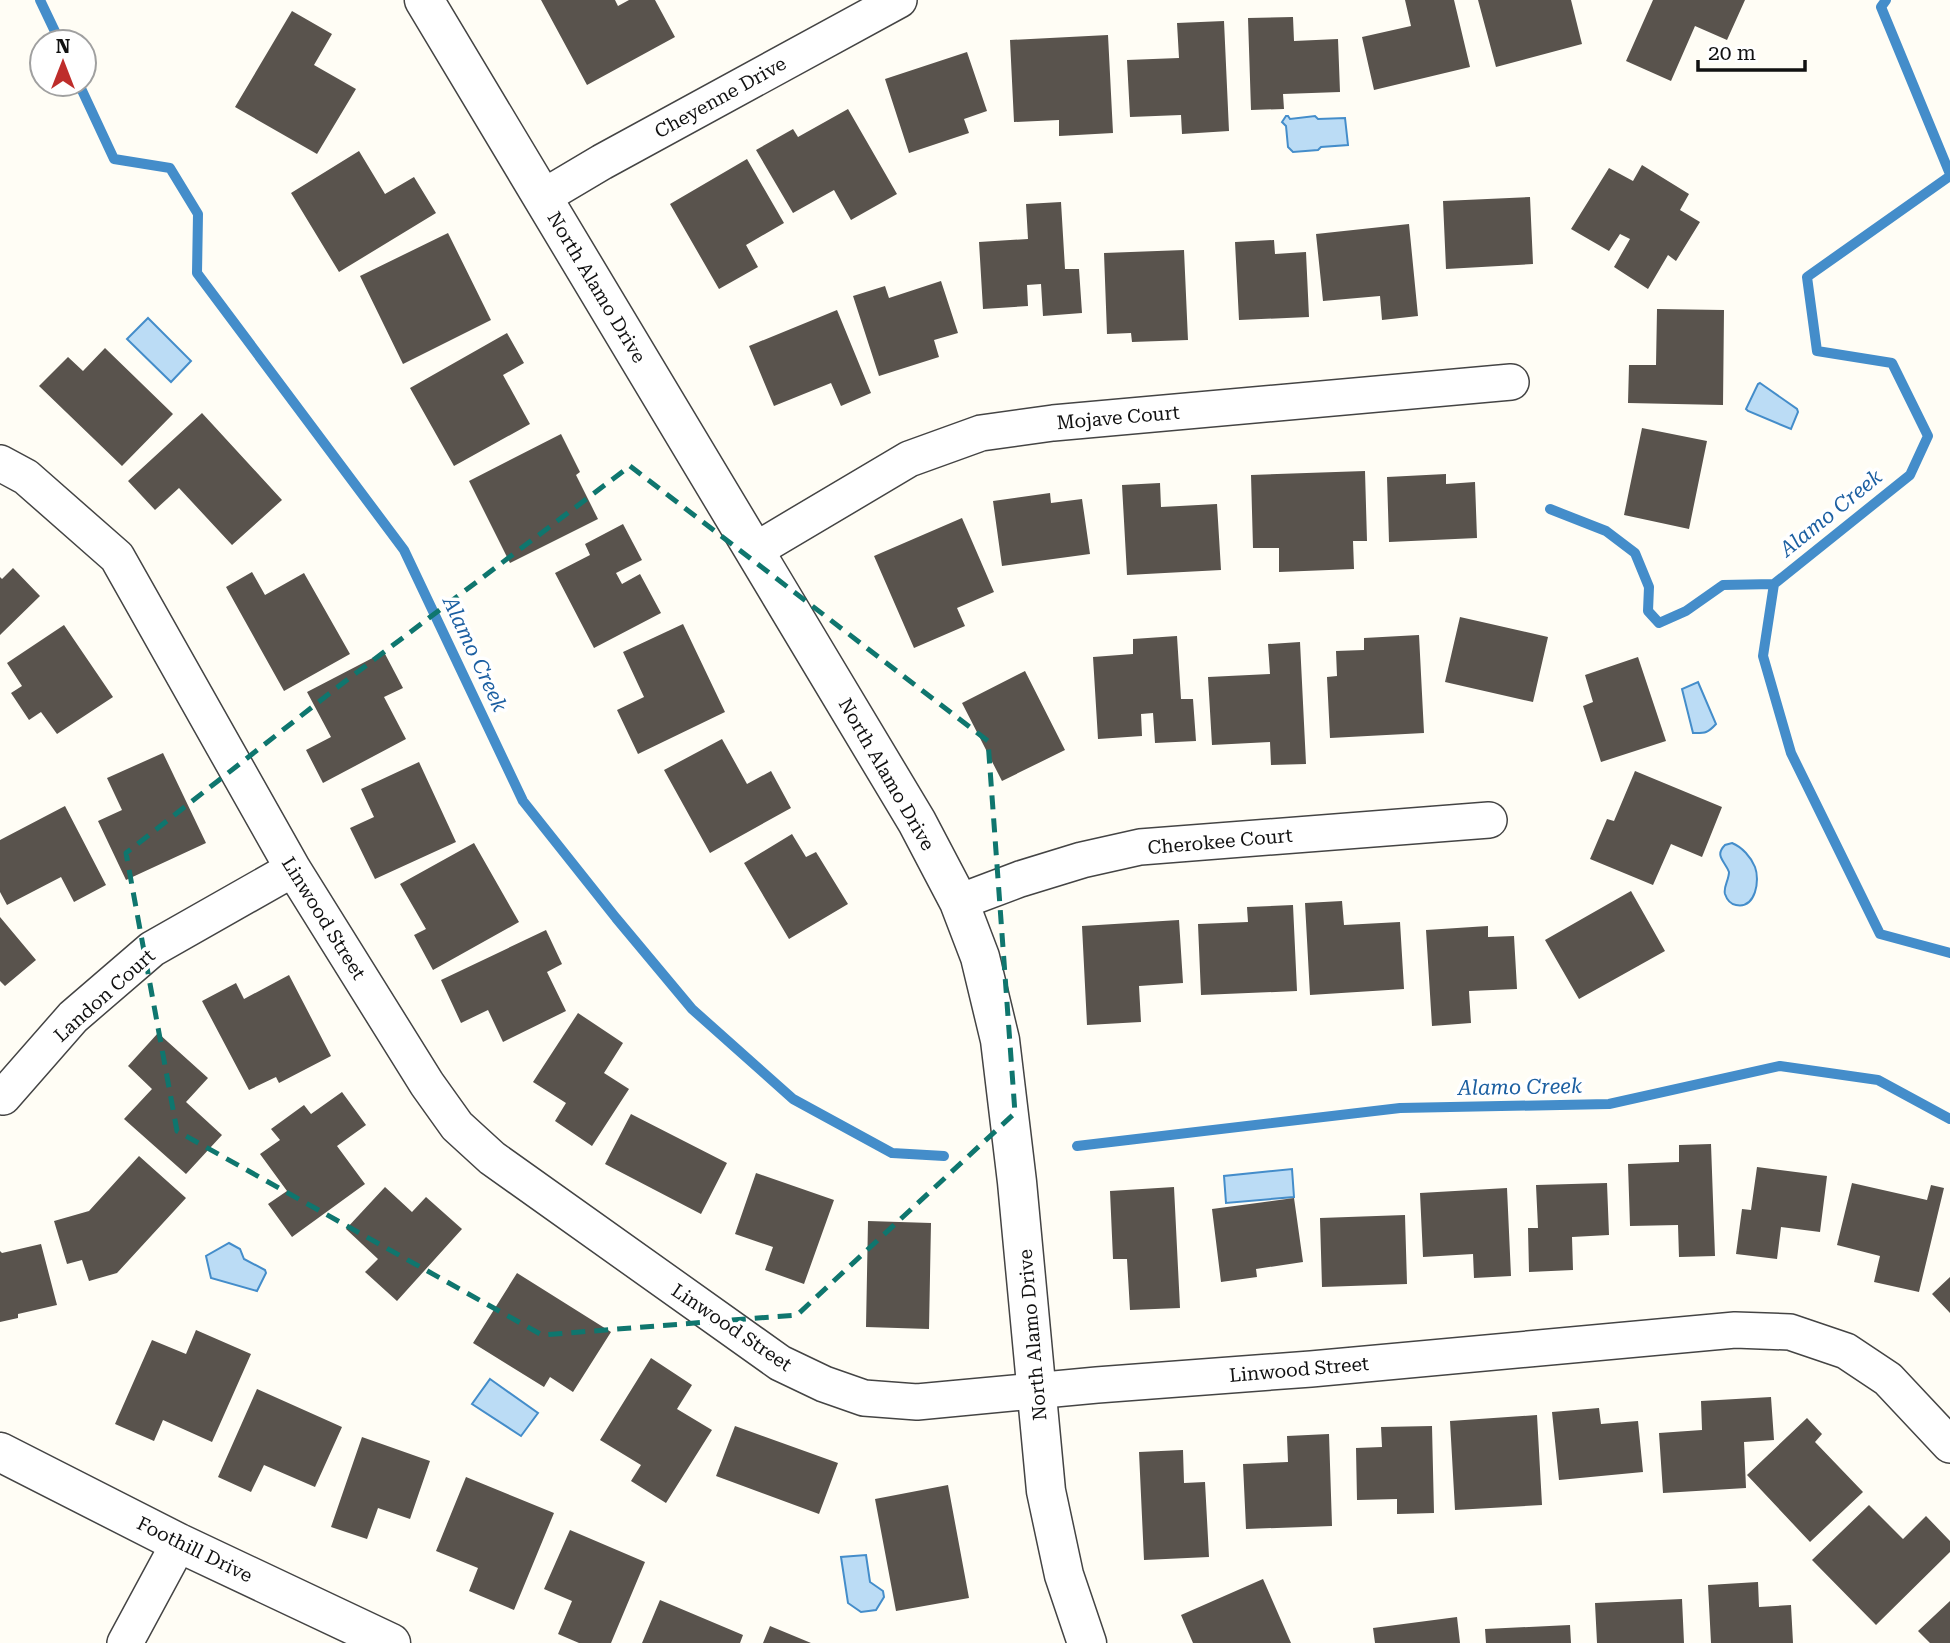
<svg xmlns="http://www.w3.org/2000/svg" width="1950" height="1643" font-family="'Roboto Serif',serif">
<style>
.water{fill:#bbdcf5;stroke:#448dca;stroke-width:2}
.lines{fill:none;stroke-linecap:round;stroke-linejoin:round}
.stream{stroke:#448dca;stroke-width:10}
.building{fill:#59534d}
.minor-casing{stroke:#444;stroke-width:38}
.tertiary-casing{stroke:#444;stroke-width:41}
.minor{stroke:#fff;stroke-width:35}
.tertiary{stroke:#fff;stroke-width:38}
.marked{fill:none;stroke:#0f766e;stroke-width:5;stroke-dasharray:14 9;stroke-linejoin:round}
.labels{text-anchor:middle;stroke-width:7;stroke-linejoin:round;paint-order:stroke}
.street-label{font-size:19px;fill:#111;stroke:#fff}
.water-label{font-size:21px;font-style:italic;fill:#1c5fa1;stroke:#fff}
</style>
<rect width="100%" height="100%" fill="#fffdf5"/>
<path class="water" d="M1286,116H1288L1290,119L1315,116L1318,119L1345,118L1348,145L1321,147L1318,150L1293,152L1288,147L1286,126L1282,122Z
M148,318L191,361L171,382L127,339Z
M1760,383L1797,409L1798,412L1791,429L1748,411L1746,409L1758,384Z
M1698,682L1716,724C1707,734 1704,733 1693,733L1682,689Z
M1732,843C1742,847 1751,857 1755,867C1760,880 1756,909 1736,905C1730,904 1727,900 1725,894C1723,887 1729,880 1729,872C1725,861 1714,856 1725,845Z
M1292,1169L1294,1197L1226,1203L1224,1176Z
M229,1243L240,1249L244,1259L265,1270L266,1273L257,1291L211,1278L206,1256Z
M490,1379L538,1413L521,1436L472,1404Z
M866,1555L870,1582L883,1591L884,1597L876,1610L861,1612L848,1603L841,1557Z"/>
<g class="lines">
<path class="stream" d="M40,0L60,42
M1886,0L1881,7L1950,174
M79,84L114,159L170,168L198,214L197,273L404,550L523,801L616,918L692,1009L793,1099L892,1153L944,1156
M1950,176L1807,277L1817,351L1892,363L1928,436L1910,475L1774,584L1763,656L1791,753L1880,934L1950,953
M1550,509L1606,531L1635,553L1649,587L1648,611L1659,623L1686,611L1723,585L1774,584
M1077,1146L1400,1108L1609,1104L1780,1066L1878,1080L1950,1119"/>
</g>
<path class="building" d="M541,0H615L618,6L629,0H655L675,37L587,85Z
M1405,0H1454L1470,67L1374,90L1362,37L1411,26Z
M1478,0H1571L1582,44L1496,67Z
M1653,0H1745L1727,40L1695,26L1671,81L1626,61Z
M292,11L332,34L314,65L356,89L317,154L235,107Z
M1293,17L1294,41L1338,39L1340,92L1283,94L1284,109L1251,110L1248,18Z
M1224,21L1229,131L1182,134L1181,115L1130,117L1127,60L1179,58L1177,23Z
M1108,35L1113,133L1059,136V120L1014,122L1010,40Z
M967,52L987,111L964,119L969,133L909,153L885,79Z
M848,109L897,194L851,220L834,190L793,213L756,150L793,129L798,137Z
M359,151L385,194L414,177L436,213L339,272L291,193Z
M747,159L784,223L746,245L758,267L719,289L670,204Z
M1642,165L1689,194L1680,210L1700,222L1676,261L1668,255L1648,289L1614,267L1630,239L1620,234L1609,251L1571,229L1609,168L1633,181Z
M1530,197L1533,264L1446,269L1443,201Z
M1061,202L1065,269H1079L1082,313L1043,316L1041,284L1027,285L1028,306L983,309L979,242L1028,239L1026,204Z
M1409,224L1418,316L1382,320L1380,296L1323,301L1316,234Z
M448,233L491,320L403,364L360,276Z
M1274,240L1275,254L1306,252L1309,317L1239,320L1235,242Z
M1184,250L1188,340L1132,342L1131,333L1107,334L1104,253Z
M941,281L958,333L934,340L939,357L879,376L853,296L885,286L889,298Z
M1657,309L1724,310L1723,405L1628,403L1629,365H1656Z
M837,310L871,393L841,406L831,383L774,406L749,346Z
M507,333L524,363L503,375L530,424L454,466L410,388Z
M105,348L173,414L122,466L39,386L68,357L83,371Z
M202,413L282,500L232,545L179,488L155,510L128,481Z
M1642,428L1707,441L1689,529L1624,515Z
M561,434L580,472L576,475L598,519L510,563L469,481Z
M1365,471L1367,541H1353L1354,569L1279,572V548H1253L1251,475Z
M1446,474V484L1475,482L1477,538L1389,542L1387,477Z
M1160,483L1161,507L1217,504L1221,570L1127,575L1122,485Z
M1050,493L1051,503L1082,499L1090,554L1002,566L993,501Z
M962,518L994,592L957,608L965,626L914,648L874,556Z
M623,524L642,560L616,573L622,584L640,574L661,613L594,648L555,573L590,555L585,544Z
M13,568L40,596L0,635V577L2,579Z
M252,572L265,595L304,573L350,654L284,691L226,587Z
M1460,617L1548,637L1533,702L1445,682Z
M683,624L725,712L638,754L617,710L644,697L623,652Z
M64,625L113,697L57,734L41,712L29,720L11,693L22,686L7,663Z
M1419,635L1424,733L1330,738L1327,677L1337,676L1336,651L1364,650V638Z
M1177,636L1181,699H1193L1196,741L1155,743L1153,713L1141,714L1142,736L1098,739L1093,657L1133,654V639Z
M1300,642L1306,764L1271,765L1270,742L1212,745L1208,677L1270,674L1268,644Z
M384,652L403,688L384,697L406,739L323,783L306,750L331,737L307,692Z
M1638,657L1666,741L1601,762L1583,706L1593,702L1585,675Z
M1025,671L1065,750L1002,781L962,703Z
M722,739L747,784L771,771L791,808L710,853L664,770Z
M163,753L206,843L126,880L98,821L122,810L107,778Z
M419,762L456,842L375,879L350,828L374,817L361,789Z
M1635,771L1722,807L1702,857L1671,844L1653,885L1590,859L1607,819L1614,821Z
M65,806L106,885L74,902L61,877L7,905L0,892V840Z
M792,834L806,857L816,852L848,904L789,939L744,863Z
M474,843L519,922L433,970L414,935L426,929L400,884Z
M1631,891L1665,951L1579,999L1545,940Z
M1342,901L1344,925L1400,922L1404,989L1310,995L1305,903Z
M1293,905L1297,991L1201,995L1198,924L1248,922L1247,907Z
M0,917L36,960L5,986L0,981Z
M1179,920L1183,983L1139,986L1141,1022L1087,1025L1082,926Z
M1488,926V937L1514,936L1517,989L1469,991L1471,1023L1432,1026L1426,930Z
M546,930L562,964L547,972L566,1011L503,1042L488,1010L461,1023L441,980Z
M289,975L331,1056L279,1083L276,1077L249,1090L202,1001L236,983L244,999Z
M578,1013L623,1043L604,1073L629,1089L592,1146L555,1121L566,1103L533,1082Z
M158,1033L208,1078L186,1102L222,1135L186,1174L124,1119L152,1089L128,1066Z
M342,1092L366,1125L337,1146L365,1184L292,1237L268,1204L287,1191L260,1154L280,1140L271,1129L304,1105L311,1114Z
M631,1114L727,1163L701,1214L605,1164Z
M1711,1144L1715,1256L1679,1257L1678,1225L1630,1226L1628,1164L1679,1162V1145Z
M139,1156L186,1198L117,1273L89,1281L82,1260L67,1264L54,1221L89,1211Z
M1757,1167L1827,1176L1820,1232L1781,1227L1777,1259L1736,1254L1742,1209L1751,1210Z
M756,1173L834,1200L804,1284L765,1270L773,1247L735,1234Z
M1607,1183L1609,1235L1572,1237L1573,1270L1529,1272L1528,1228H1538L1536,1185Z
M1852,1183L1927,1200L1931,1185L1944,1188L1919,1292L1874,1282L1880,1256L1837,1245Z
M385,1187L412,1212L426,1197L462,1229L397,1301L365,1272L378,1259L346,1229Z
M1174,1187L1180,1308L1130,1310L1127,1259H1113L1110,1191Z
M1507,1188L1511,1276L1474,1278L1473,1254L1423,1257L1420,1193Z
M1294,1198L1303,1262L1256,1269L1257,1277L1221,1282L1212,1209Z
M1405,1215L1407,1284L1322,1287L1320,1218Z
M868,1221L931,1223L929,1329L866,1327Z
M41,1244L57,1305L18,1314V1318L0,1322V1251L2,1253Z
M517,1273L611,1332L573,1392L550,1377L544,1387L473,1343Z
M1950,1277V1313L1932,1294Z
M196,1330L251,1354L212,1442L163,1420L154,1441L115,1424L152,1340L186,1354Z
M651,1358L692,1385L677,1409L712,1430L666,1503L631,1481L641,1465L600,1440Z
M257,1389L342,1427L315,1487L264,1465L251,1492L218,1477Z
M1771,1397L1774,1440L1744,1442L1746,1488L1663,1493L1659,1433L1702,1430L1701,1401Z
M1599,1408L1601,1424L1638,1421L1643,1472L1559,1480L1552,1412Z
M1537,1415L1542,1505L1455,1510L1450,1421Z
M1807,1418L1822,1434L1815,1442L1863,1492L1810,1542L1747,1475Z
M735,1426L838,1463L819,1514L716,1476Z
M1432,1426L1434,1513L1397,1514V1499L1357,1500L1356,1448L1382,1447L1381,1427Z
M1329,1434L1332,1526L1246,1529L1243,1464L1288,1462L1287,1436Z
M362,1437L430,1461L410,1519L378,1508L367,1539L331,1527Z
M1183,1450L1184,1483L1205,1482L1209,1557L1144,1560L1139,1452Z
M466,1477L554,1513L514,1610L469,1591L478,1568L436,1551Z
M948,1485L969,1598L896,1611L875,1499Z
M1869,1505L1903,1539L1926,1516L1950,1541V1552L1876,1625L1812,1560Z
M570,1530L645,1562L611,1643H579L558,1634L572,1601L544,1589Z
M1263,1579L1291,1643H1193L1181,1615Z
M1758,1582L1759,1607L1791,1605L1793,1643H1711L1708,1585Z
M1682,1599L1684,1643H1597L1595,1603Z
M660,1600L743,1635L740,1643H642Z
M1950,1601V1643H1930L1918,1631Z
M1457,1617L1460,1643H1375L1373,1628Z
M1570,1625L1571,1643H1486L1485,1629Z
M770,1626L811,1643H763Z"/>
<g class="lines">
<defs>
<path id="minor" d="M543,197L602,162L899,0
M0,463L26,477L117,557L293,869L427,1084L457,1126L492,1158L780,1363L824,1384L864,1398L917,1402L1097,1385L1311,1369L1735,1330L1790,1332L1846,1351L1888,1379L1950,1445
M754,551L909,459L981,433L1053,423L1511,382
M959,902L1020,879L1082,860L1140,847L1489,820
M3,1097L73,1017L152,949L293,869
M125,1643L179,1543"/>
<path id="tertiary" d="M424,0L917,822L959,902L980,957L1000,1040L1017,1182L1046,1491L1064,1575L1087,1643
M0,1452L179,1543L391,1643"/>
</defs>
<use href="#minor" class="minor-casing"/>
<use href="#tertiary" class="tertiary-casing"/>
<use href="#minor" class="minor"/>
<use href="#tertiary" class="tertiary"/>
</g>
<path class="marked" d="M630,466L988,741L1015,1113L797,1315L542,1335L177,1131L126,853L339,686Z"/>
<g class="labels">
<g class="street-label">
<text transform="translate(720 97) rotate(-29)" y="7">Cheyenne Drive</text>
<text transform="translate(597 287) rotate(59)" y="7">North Alamo Drive</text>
<text transform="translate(1118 417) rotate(-5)" y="7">Mojave Court</text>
<text transform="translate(887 774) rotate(60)" y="7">North Alamo Drive</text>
<text transform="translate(1220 841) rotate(-5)" y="7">Cherokee Court</text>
<text transform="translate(324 918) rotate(58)" y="7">Linwood Street</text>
<text transform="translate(104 995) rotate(-42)" y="7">Landon Court</text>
<text transform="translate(732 1327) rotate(34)" y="7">Linwood Street</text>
<text transform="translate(1032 1335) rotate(-95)" y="7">North Alamo Drive</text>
<text transform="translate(1299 1369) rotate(-5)" y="7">Linwood Street</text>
<text transform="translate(195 1549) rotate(26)" y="7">Foothill Drive</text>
</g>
<g class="water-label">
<text transform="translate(1831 513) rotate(-39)" y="7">Alamo Creek</text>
<text transform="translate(475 654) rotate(65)" y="7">Alamo Creek</text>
<text transform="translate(1520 1087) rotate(-1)" y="7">Alamo Creek</text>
</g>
</g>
<g transform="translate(63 63)"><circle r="33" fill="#ffffff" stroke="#a0a0a0" stroke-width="2"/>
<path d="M0-5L12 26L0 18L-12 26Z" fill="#be2d2b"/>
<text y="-10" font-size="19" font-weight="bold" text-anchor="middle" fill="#111111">N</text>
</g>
<path d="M1698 60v10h107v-10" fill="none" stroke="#111111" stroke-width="3.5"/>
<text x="1708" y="60" font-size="21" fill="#111111" stroke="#ffffff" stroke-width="5" paint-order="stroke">20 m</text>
</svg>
